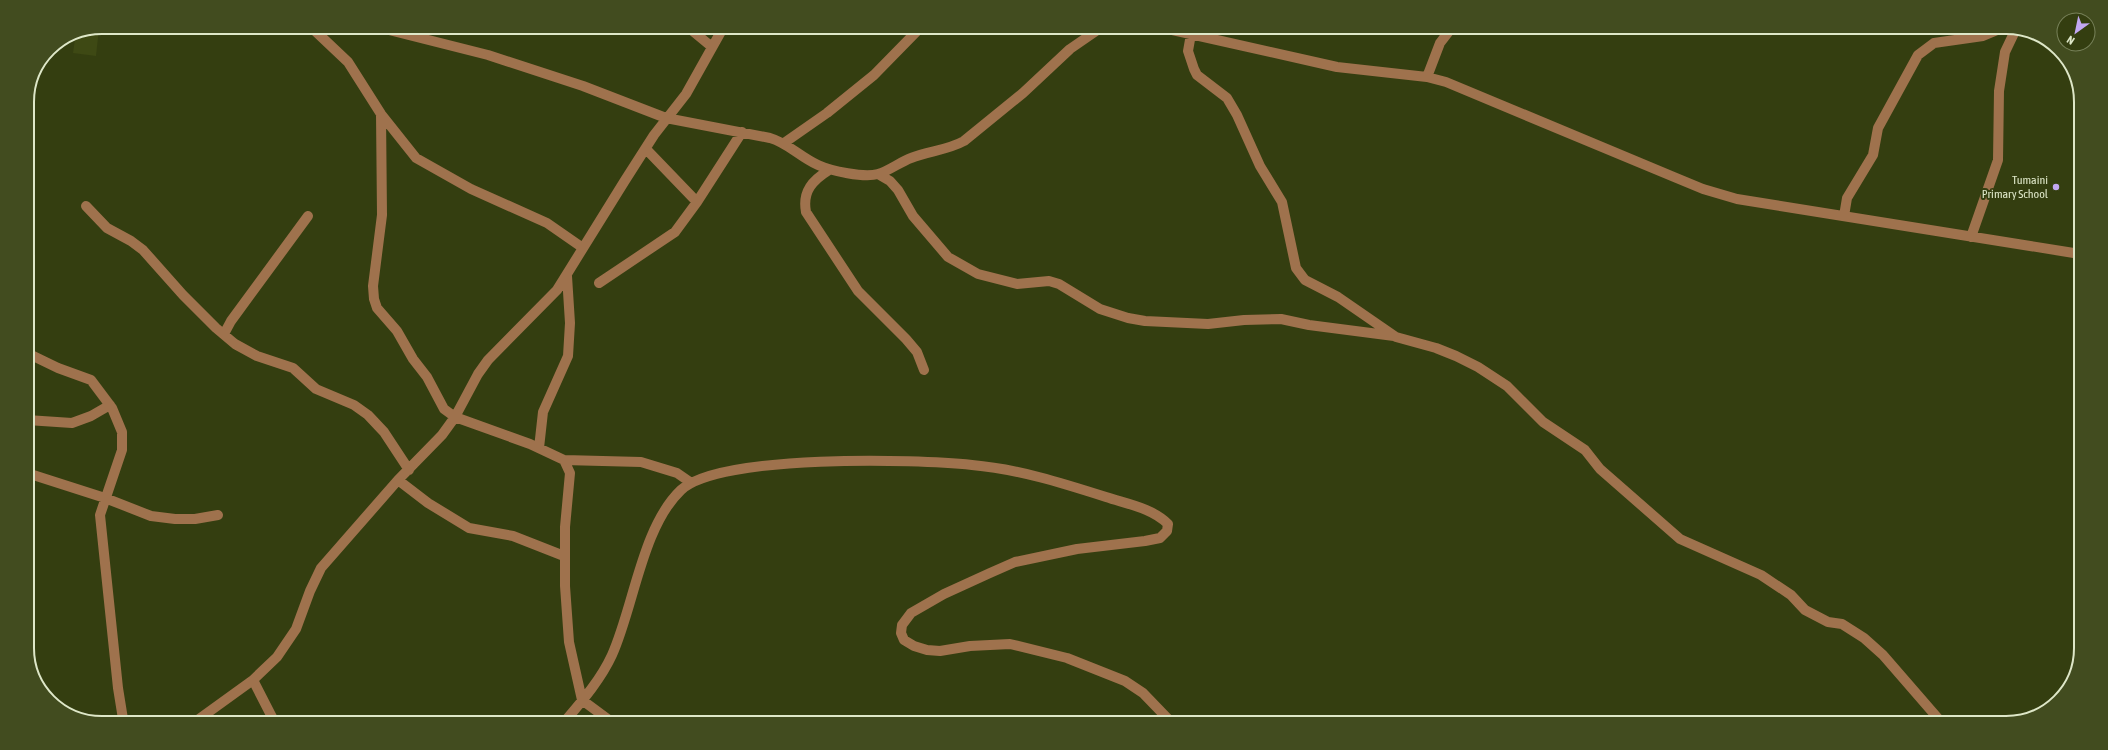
<svg xmlns="http://www.w3.org/2000/svg" width="2108" height="750" font-family="'Asap Condensed',sans-serif">
<style>
.built{fill:#3e4914}
.lines{fill:none;stroke-linecap:round;stroke-linejoin:round}
.minor{stroke:#9f724d;stroke-width:10}
.poi-dot{fill:#c2a7f2;stroke:#343e10;stroke-width:1.5}
.labels{text-anchor:middle;stroke-width:4;stroke-linejoin:round;paint-order:stroke}
.poi-label{font-size:12px;fill:#dee7c8;stroke:#343e10;text-anchor:end}
.rim{fill:none;stroke:#dee7c8;stroke-width:2}
</style>
<rect width="100%" height="100%" fill="#343e10"/>
<path class="built" d="M99,28L96,56L73,53L76,32Z"/>
<g class="lines">
<path class="minor" d="M311,27L348,62L381,114L416,158L471,189L547,223L583,248
M381,28L488,55L583,86L666,118L770,138C788,143 800,157 818,165C831,171 864,178 878,174C889,171 900,162 911,158C929,151 948,150 964,141L1023,93L1070,49L1099,29
M689,28L712,47
M1168,29L1337,67L1427,77L1446,82L1674,177L1703,189L1737,199L2080,254
M1191,34L1188,51L1194,69L1197,75L1227,98L1237,115L1260,166L1282,202L1296,268L1305,280L1338,297L1396,337L1436,348L1456,356L1478,367L1507,386L1543,422L1585,450L1600,469L1680,539L1761,575L1791,595L1805,610L1828,622L1842,624L1864,638L1883,655L1942,723
M1427,77L1440,43L1450,30
M381,114L382,215L373,286L374,299L377,308L397,331L413,359L427,377L444,409L455,417L530,444L564,460L641,462L677,473L690,482
M784,143L827,113L874,75L919,29
M646,149L697,202
M829,170C813,180 802,191 806,212L858,291L906,339L917,352L924,370
M878,174L890,181L898,190L913,216L948,257L978,274L1017,284L1049,281L1059,284L1100,309L1128,318L1145,321L1208,324L1244,320L1281,319L1309,325L1394,336
M86,206L107,228L131,241L143,250L183,295L216,328L235,344L257,356L293,368L316,389L354,405L368,415L384,432L409,470
M1844,216L1847,198L1873,155L1878,128L1918,55L1934,43L1983,36L1995,31
M1971,237L1998,160L1999,91L2005,52L2015,31
M599,283L675,232L697,202L742,132
M224,334L231,321L308,216
M27,353L58,368L91,380L112,408L122,432V450L100,515L118,688L123,719
M27,420L72,423L91,416L110,405
M539,448L543,412L568,356L570,323L567,276
M564,460L570,473L565,527V586L569,642L582,700L609,720
M27,473L105,498L151,516L175,519H195L218,515
M398,480L428,503L469,528L513,536L564,556
M253,680L273,719
M199,719L253,680L277,657L296,629L310,591L321,568L398,480L442,435L455,417L478,374L488,360L557,290L624,182L654,135L686,94L723,28
M566,720C583,700 601,679 612,655C634,606 642,527 681,490C719,454 917,459 972,465C1018,469 1062,483 1106,497C1127,504 1152,508 1168,524L1167,531L1160,538L1145,541L1077,549L1015,562L990,573L944,594L911,613L902,625L901,633L904,640L914,646L927,650L940,651L970,646L1010,644L1067,658L1125,681L1143,693L1170,721"/>
</g>
<circle class="poi-dot" cx="2056" cy="187" r="4"/>
<g class="labels">
<g class="poi-label">
<text x="2048" y="184">Tumaini<tspan x="2048" dy="14">Primary School</tspan></text>
</g>
</g>
<path d="M0 0H2108V750H0ZM102 34H2006A68 68 0 0 1 2074 102V648A68 68 0 0 1 2006 716H102A68 68 0 0 1 34 648V102A68 68 0 0 1 102 34Z" fill="#424c1f" fill-rule="evenodd"/>
<path class="rim" d="M102 34H2006A68 68 0 0 1 2074 102V648A68 68 0 0 1 2006 716H102A68 68 0 0 1 34 648V102A68 68 0 0 1 102 34Z"/>
<g transform="translate(2076 32) rotate(213)"><circle r="19" fill="#343e10" stroke="#78825a"/>
<path d="M0-3L7 15L0 10L-7 15Z" fill="#c2a7f2"/>
<text y="-6" font-size="11" font-weight="bold" text-anchor="middle" fill="#dee7c8">N</text>
</g>
</svg>
